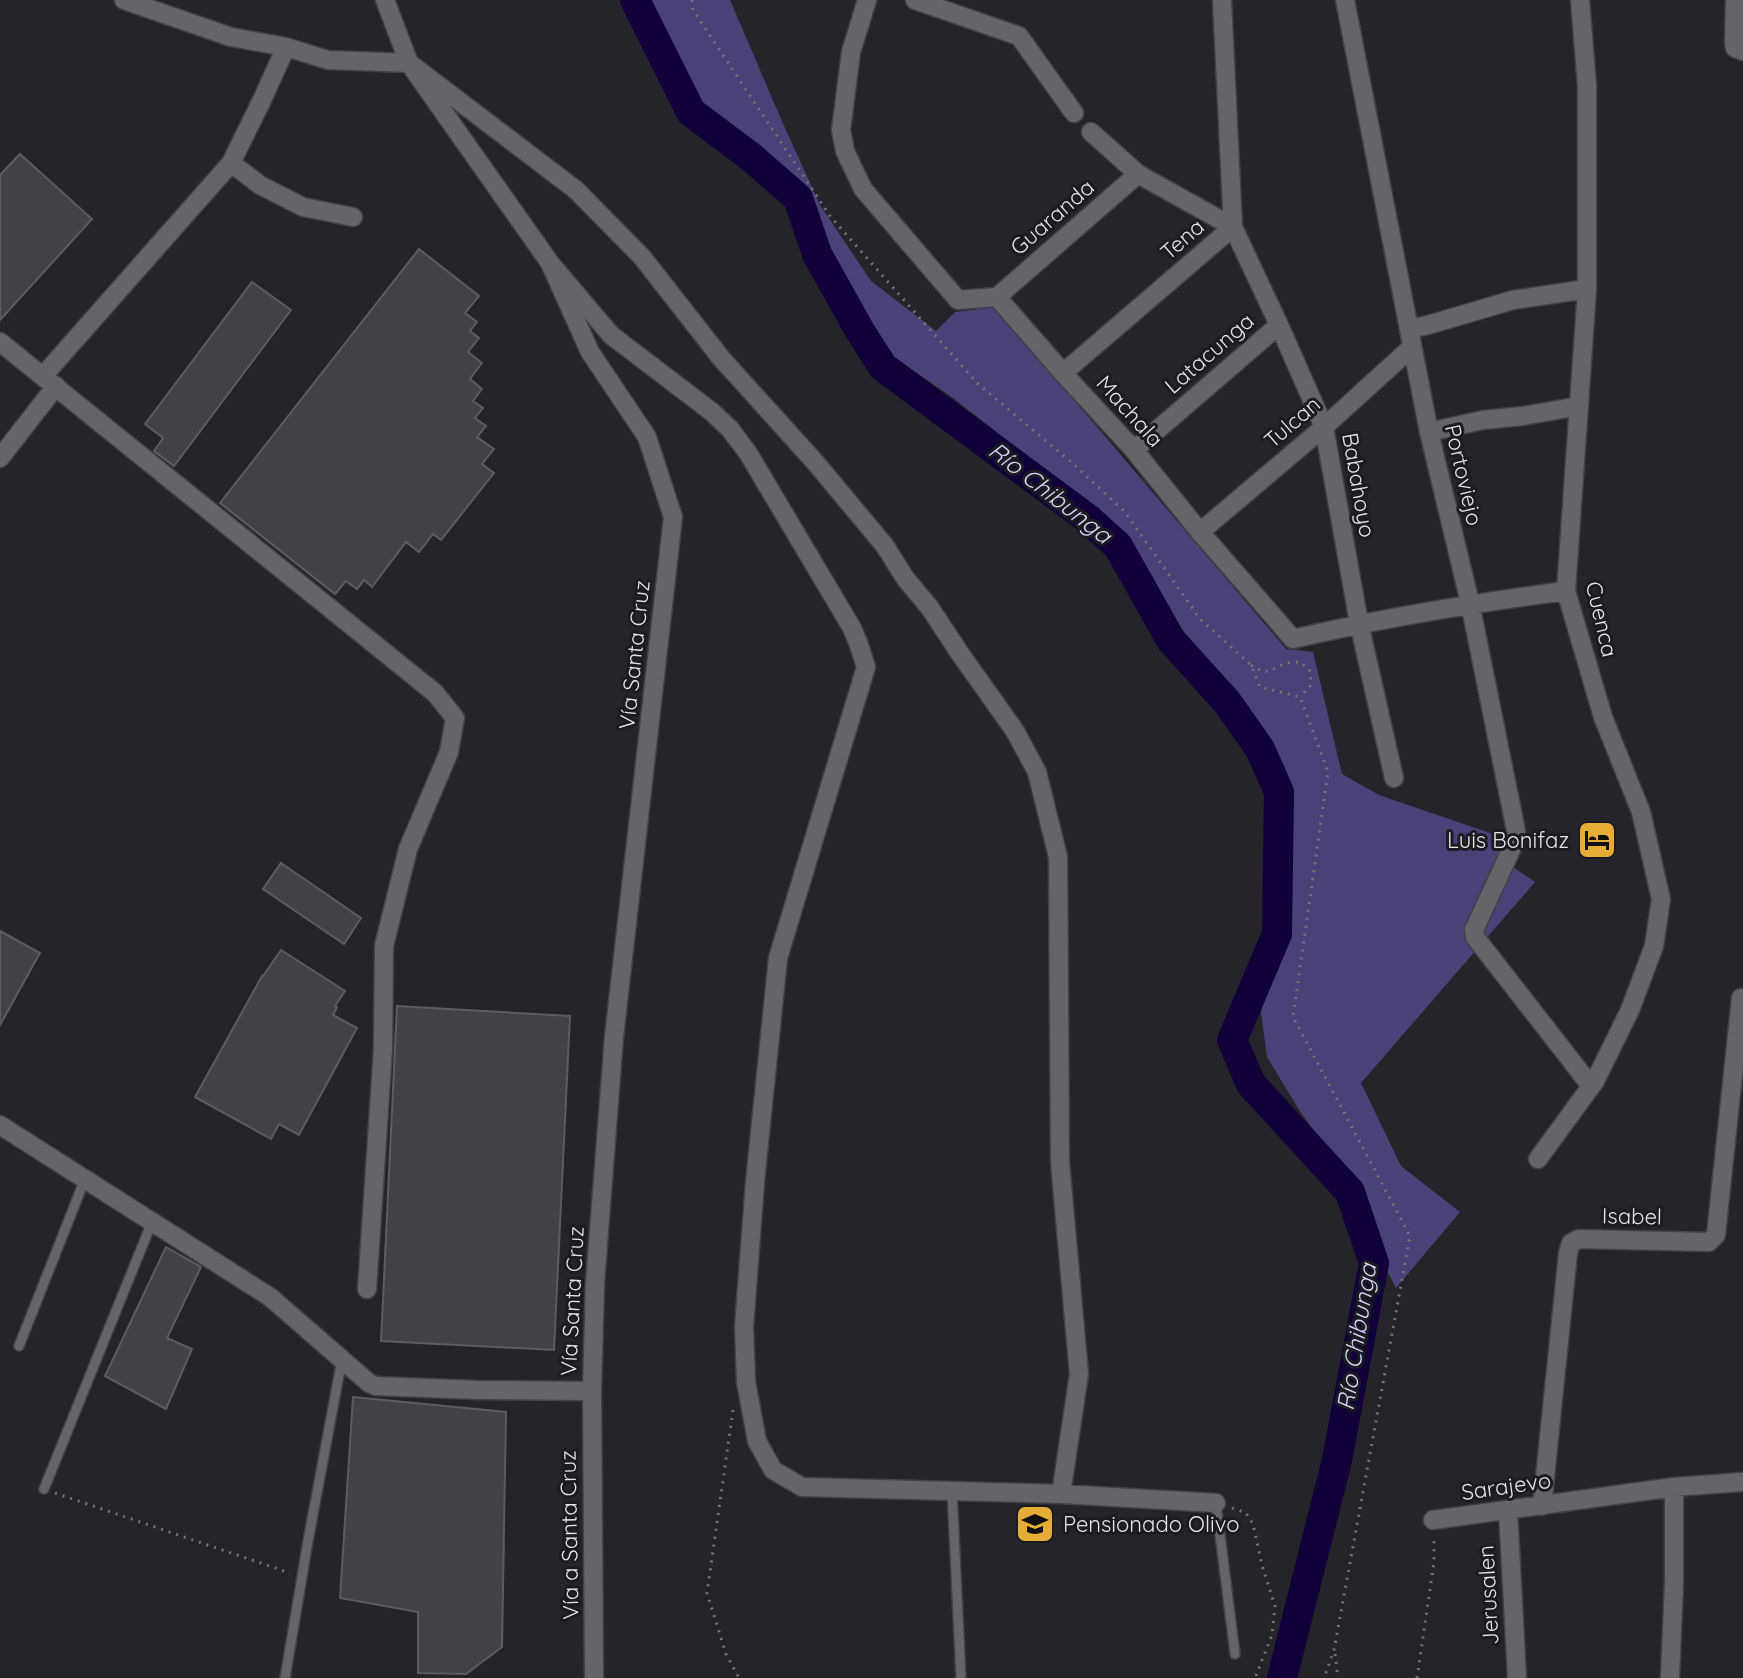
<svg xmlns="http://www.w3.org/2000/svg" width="1743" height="1678" font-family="Quicksand,sans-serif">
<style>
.green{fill:#494279}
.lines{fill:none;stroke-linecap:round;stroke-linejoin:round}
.river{stroke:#110039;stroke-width:30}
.building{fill:#414147;stroke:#5b5b61;stroke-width:2}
.lane-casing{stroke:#414146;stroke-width:12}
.street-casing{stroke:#414146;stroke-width:21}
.path{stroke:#737378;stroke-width:3;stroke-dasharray:2 6;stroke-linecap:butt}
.lane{stroke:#64646b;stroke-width:9}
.street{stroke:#64646b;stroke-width:18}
.labels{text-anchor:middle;stroke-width:6;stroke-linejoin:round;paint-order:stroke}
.street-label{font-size:22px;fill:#e3e3e7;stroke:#1b1b20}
.poi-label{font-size:22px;fill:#e3e3e7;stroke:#1b1b20;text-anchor:end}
.water-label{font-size:24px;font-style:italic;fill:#d4d2f9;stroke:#1b1b20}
</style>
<rect width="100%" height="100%" fill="#25242a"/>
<path class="green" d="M646,0H730L781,119L820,205L871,281L936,331L955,312L995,307L1286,649L1313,652L1342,774L1379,795L1522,844L1510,865L1535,882L1361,1083L1401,1166L1460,1212L1396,1288L1378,1254L1367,1211L1335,1159L1301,1113L1267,1057L1259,997L1285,910L1293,837L1285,777L1249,707L1195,649L1136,560L1087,502L953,398L878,346L842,279L777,168L744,134L694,97Z"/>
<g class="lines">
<path class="river" d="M635,0L691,112L751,157L798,198L817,254L860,331L883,367L1087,518L1118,546L1171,640L1227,702L1260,749L1279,792L1277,934L1232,1040L1251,1084L1350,1192L1374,1263L1337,1460L1282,1678"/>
</g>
<path class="building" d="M20,154L92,219L0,320V175Z
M419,249L479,296L465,313L477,322L470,331L479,338L468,352L482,363L470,379L482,389L473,401L483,408L475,418L486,426L477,437L494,449L482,464L494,473L441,540L433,534L419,552L406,542L372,587L364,580L357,589L346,581L335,594L220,503Z
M252,282L291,310L174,466L154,451L163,438L145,424Z
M281,863L361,918L344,944L263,889Z
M0,931L40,953L0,1025Z
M281,950L345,991L335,1006L337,1007L333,1015L357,1028L299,1135L279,1124L271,1139L195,1097L262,976H263Z
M397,1006L570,1016L554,1350L381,1341Z
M166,1247L201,1267L167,1338L192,1349L166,1409L105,1376Z
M353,1397L506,1412L502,1647L466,1674L418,1673V1612L340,1598Z"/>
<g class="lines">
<defs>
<path id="lane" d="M19,1346L85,1179
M44,1489L152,1222
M952,1491L961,1678
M1216,1503L1235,1654
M285,1678L308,1541L342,1359"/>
<path id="street" d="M124,0L231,37L286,47L328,60L409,63L576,190L642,257L721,358L815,462L885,546L905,578L930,608L961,655L1015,731L1037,772L1058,857L1060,1162L1079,1374L1061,1494
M385,0L409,63L550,263L590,352L647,437L673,517L614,1037L595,1283L592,1391L594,1678
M867,0L851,52L841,130L845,151L863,189L958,300L997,297L1063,373L1134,450L1200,532L1293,639C1383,618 1474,603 1566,591
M915,0L1019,36L1074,113
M1222,0L1233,227
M1345,0L1429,432L1470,603L1516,831V839L1474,930L1475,937L1591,1086
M1735,0L1734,43L1735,48L1743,51
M1091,132L1138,174L1233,227L1279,325L1324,427L1359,623L1394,778
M231,163L260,185L303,207L353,217
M550,263L611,335L712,412L730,429L748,453L852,628L859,645L866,667L778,958L755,1182L744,1327L746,1382L757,1441L773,1470L802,1487L1061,1494L1216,1503
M997,297L1138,174
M1409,329L1428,325L1513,300L1587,289
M0,342L435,693L455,718L449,752L408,849L384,946L383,1049L367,1289
M1063,373L1233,227
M43,376L231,163L261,102L286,47
M1429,432L1483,420L1523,416L1579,406
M1134,450L1279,325
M0,458L56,386
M1200,532L1324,427L1412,347
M0,1125L270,1297L369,1383L376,1386L477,1390L592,1391
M1538,1159L1595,1081L1630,1010L1654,946L1661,899L1641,812L1603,717L1566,591L1587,289V86L1580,0
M1542,1506L1568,1253L1571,1243L1579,1239L1709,1242L1716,1235L1741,998
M1508,1510L1517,1678
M1433,1520L1674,1487L1743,1482
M1670,1678L1674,1582V1487"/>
</defs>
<use href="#lane" class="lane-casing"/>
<use href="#street" class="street-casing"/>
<path class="path" d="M692,0L693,10L830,216L978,384L1070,461L1125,512L1200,619L1251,665L1260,687L1300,697L1328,772L1293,1017L1410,1236L1334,1650L1324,1678
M1251,665C1270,677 1269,669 1285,664C1289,662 1295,662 1300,662L1310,671L1311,685L1300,697
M733,1410L707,1593L726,1654L739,1678
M55,1493L290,1573
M1232,1508L1246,1513L1253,1524L1262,1565L1275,1606L1272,1635L1255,1678
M1335,1654L1338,1678
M1417,1678L1434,1562V1536"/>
<use href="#lane" class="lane"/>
<use href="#street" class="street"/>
</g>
<defs>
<symbol id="hotel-square" viewBox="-11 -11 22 22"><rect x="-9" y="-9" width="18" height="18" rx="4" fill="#e6ad36" stroke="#1b1b20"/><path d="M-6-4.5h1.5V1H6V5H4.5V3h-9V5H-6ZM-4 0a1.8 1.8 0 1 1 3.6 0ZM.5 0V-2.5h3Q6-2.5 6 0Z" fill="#111"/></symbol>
<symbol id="school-square" viewBox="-11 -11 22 22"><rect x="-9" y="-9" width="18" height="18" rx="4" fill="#e6ad36" stroke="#1b1b20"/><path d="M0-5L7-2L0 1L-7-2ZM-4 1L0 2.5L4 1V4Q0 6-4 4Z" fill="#111"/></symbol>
</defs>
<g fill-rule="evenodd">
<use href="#hotel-square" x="1575" y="818" width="44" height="44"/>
<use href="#school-square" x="1013" y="1502" width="44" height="44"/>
</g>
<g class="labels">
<g class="street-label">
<text transform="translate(1052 217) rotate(-41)" y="8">Guaranda</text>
<text transform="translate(1182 239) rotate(-41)" y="8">Tena</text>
<text transform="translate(1209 353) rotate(-41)" y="8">Latacunga</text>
<text transform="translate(1130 411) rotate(48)" y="8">Machala</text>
<text transform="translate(1292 422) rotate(-41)" y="8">Tulcan</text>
<text transform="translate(1464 475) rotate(77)" y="8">Portoviejo</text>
<text transform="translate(1359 485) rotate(80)" y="8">Babahoyo</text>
<text transform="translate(1602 619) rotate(77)" y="8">Cuenca</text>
<text transform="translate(634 655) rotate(-84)" y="8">Vía Santa Cruz</text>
<text transform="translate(1632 1216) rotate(1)" y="8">Isabel</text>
<text transform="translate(572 1301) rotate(-87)" y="8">Vía Santa Cruz</text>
<text transform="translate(1506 1486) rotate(-8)" y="8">Sarajevo</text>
<text transform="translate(569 1535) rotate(-91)" y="8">Vía a Santa Cruz</text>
<text transform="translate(1488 1595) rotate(-93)" y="8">Jerusalen</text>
</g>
<g class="poi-label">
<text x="1569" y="848">Luis Bonifaz</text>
<text x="1063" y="1532" text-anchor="start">Pensionado Olivo</text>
</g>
<g class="water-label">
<text transform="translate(1050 493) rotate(38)" y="8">Río Chibunga</text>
<text transform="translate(1357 1337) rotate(-81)" y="8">Río Chibunga</text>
</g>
</g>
</svg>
